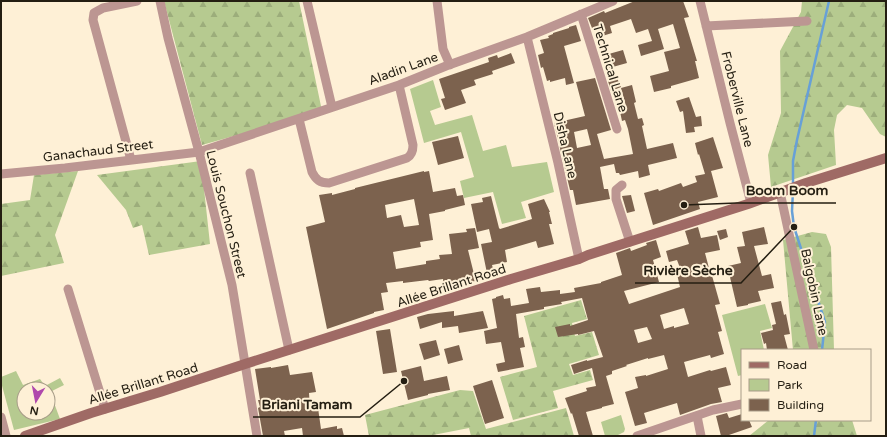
<svg xmlns="http://www.w3.org/2000/svg" width="887" height="437" font-family="'Varela Round',sans-serif">
<style>
.green{fill:#b6ca90;fill-rule:evenodd}
.forest{fill:url(#forest-firs)}
.lines{fill:none;stroke-linecap:round;stroke-linejoin:round}
.stream{stroke:#67a0d7;stroke-width:2.5}
.building{fill:#7c624e;fill-rule:evenodd}
.street{stroke:#bc9692;stroke-width:9}
.secondary{stroke:#9f6a65;stroke-width:10}
.labels{text-anchor:middle;stroke-width:4;stroke-linejoin:round;paint-order:stroke}
.street-label{font-size:13px;fill:#241e12;stroke:#fef0d6}
.leader{fill:none;stroke:#241e12;stroke-width:1.5}
.callout-dot{fill:#241e12;stroke:#fef0d6;stroke-width:1.5}
.callout-label{font-size:14px;text-anchor:middle;font-weight:bold;fill:#241e12;stroke:#fef0d6;stroke-width:4;stroke-linejoin:round;paint-order:stroke}
</style>
<defs>
<pattern id="forest-firs" width="22" height="20" patternUnits="userSpaceOnUse"><rect width="22" height="20" fill="#b6ca90"/><path d="M5 1l3.5 6h-7zM16 11l3.5 6h-7z" fill="#9cad7b"/></pattern>
</defs>
<rect width="100%" height="100%" fill="#fef0d6"/>
<path class="green" d="M433,80L441,107L430,111L435,125L472,115L483,151L506,145L512,167L547,162L554,192L521,202L526,218L502,224L493,192L464,198L460,181L474,177L461,132L424,143L410,89Z
M765,304L772,328L760,331L764,350H742V375L738,376L722,315Z
M16,371L23,385L40,379L45,386L60,378L64,385L50,392L60,419L14,430L1,382V377ZM24,389H48V413H24Z
M621,415L625,429L624,432L616,436H605L601,422Z"/>
<path class="forest" d="M164,1H299L322,111L202,145Z
M802,1H886V137L880,134L862,108L847,105L837,115L834,130L836,165L771,187L768,155L781,113L780,51L801,12Z
M201,161L210,244L149,255L142,225L133,228L126,210L97,175Z
M78,171L55,235L64,263L1,276V204L30,200L34,175Z
M812,232L826,234L831,247L834,350H793L783,240Z
M581,300L587,319L572,323L575,336L592,332L599,355L569,364L573,375L590,370L593,380L553,391L558,408L513,420L500,377L537,367L524,316Z
M460,390L473,391L486,429L566,408L574,436H471L469,428L428,436H369L365,415Z
M769,420H852L857,436H749Z"/>
<g class="lines">
<path class="stream" d="M793,185V161L797,140L829,1
M793,190L792,211L794,227L825,322L822,350
M814,436L816,420"/>
</g>
<path class="building" d="M635,1H683L689,17L684,18L697,61H695L699,78L671,86V88L654,92L650,76L669,71L664,52L680,48L673,24L658,29L664,49L641,56L638,45L652,41L648,29L636,33L631,19L610,26L612,33L599,37L596,27L592,28L588,18L604,11L605,13Z
M576,25L581,41L564,46L574,83L566,85L565,78L550,82V80L547,81L543,67L541,68L538,55L544,53L540,40L549,38L548,36L553,34V33L569,28V27Z
M623,50L627,63L609,68L605,55Z
M511,53L515,63L492,71L493,74L474,80L476,85L461,90L466,103L445,110L441,99L445,98L439,79L489,62L488,58L497,55L498,58Z
M595,78L611,130L597,134L604,159L633,154L628,129L625,120L622,121L619,107L626,106L621,88L632,85L636,102L634,103L638,119L642,118L644,125L642,126L647,149L673,143L677,158L648,165L650,175L639,178L638,171L620,175L619,173H616L614,164L600,167L604,189H608L610,199L576,205L573,190H570L554,123L585,116L576,82ZM587,129L591,145L577,148L574,132Z
M617,78L621,87L611,91L608,81Z
M689,97L696,117L701,116L702,126L694,127L695,132L686,133L683,111L680,112L676,101Z
M458,136L464,158L438,165L432,142Z
M713,137L723,168L711,171L718,197L698,202L700,209L653,225L644,193L658,189L659,191L681,183L683,187L697,182L695,176L705,174L699,154L698,155L695,143Z
M424,171V172L429,171L433,192L455,188L457,196L463,195L465,205L445,210V211L429,214L433,240L420,242L421,247L393,252L396,269L426,264V261L440,259L439,255L452,254L449,234L467,232L466,229L475,228L479,248L468,250L474,274H473L475,281L458,286L457,284L444,286L443,279L429,281L428,280L403,283V281L386,283L388,292L381,293L384,310L374,312V313L327,329L306,227L325,222L319,195L332,193V195L355,189V188ZM414,199L419,225L404,227L401,215L387,218L385,205Z
M631,195L635,211L627,213L622,196Z
M491,196L499,228L500,229L532,219L528,204L544,199L550,212H549L552,224H549L554,244L538,248L536,241L505,250L507,262L492,265L495,276L488,278L481,244L492,242L489,229L477,232L471,204L483,202L482,198Z
M698,227L701,238L717,235L720,250L705,253L710,272H711L720,304L715,305L722,331L718,332L724,354L711,358L710,355L684,362L688,377L710,370L711,371L726,367L731,385L718,388L722,402L711,404L680,415L677,403L644,413L647,423L635,426L625,392L638,388L635,377L646,375V376L668,369L664,355L648,359V358L626,365L627,366L612,371V374L606,376L614,404L602,407V408L586,412L593,436H579L572,413L571,414L565,398L587,391L586,388L596,386L592,368L574,374L571,365L587,360V361L603,357L594,331L578,335V334L558,337L555,327L570,324V326L588,320L582,298L561,302L562,304L544,307V309L516,314L519,338L523,337L525,347L520,348L524,367L498,372L496,364L505,362L501,342L486,344L484,331L497,328L492,299L496,298V297L503,295L504,299L510,298L511,306L529,303L526,289L540,287L541,292L560,290V294L575,292L574,288L601,283V282L622,275L616,253L630,248L631,251L647,245L646,243L656,240L661,257L653,260L659,282L624,291L629,304L680,287L677,274L682,273L677,260L669,262L666,251L689,244L685,231ZM684,308L689,324L674,328V326L664,329L660,315ZM647,327L652,339L638,343L634,330Z
M764,227L768,244L754,246L762,276L771,274L774,288L758,291L761,301L748,304V305L737,307L729,273L730,272L728,266L741,263L737,247L745,246L742,232Z
M726,229L728,237L720,240L717,231Z
M781,301L784,315L786,314L790,334L784,335L788,350H767L766,343L764,344L761,333L773,330L772,325L776,324L771,303Z
M454,311V316L483,311L488,328L459,333L458,326L442,328V322L420,329L417,317L428,314Z
M390,329L397,372L383,374L376,331Z
M436,340L440,355L424,360L419,344Z
M459,345L463,360L448,364L444,349Z
M288,365L290,375L312,372L316,392L309,393L310,409L318,408L321,429L337,426V429L342,428L344,436H303L302,428L284,431L285,436H263L258,408L260,407L258,400H260L255,369L271,367V368Z
M421,366L424,381L447,376L450,390L428,394V395L408,400L401,371Z
M492,380L504,418L485,424L473,386Z
M727,413L729,418L742,414V420H749L752,427L726,436H721L716,416Z"/>
<g class="lines">
<path class="street" d="M160,1L168,38L199,152L232,285L257,436
M307,1L332,107
M437,1L443,49L450,65
M700,1L730,123L751,203
M581,14L617,129
M706,26L807,21
M527,37L558,163L579,259
M299,119L312,172C316,180 320,183 329,183L407,158C412,155 413,151 413,145L399,85
M131,160L93,20L94,13L103,8L137,1
M250,173L289,350
M1,174L65,168L199,152L399,85L446,66L527,37L613,1
M622,185L616,190V199L630,242
M780,192L814,350
M68,289L105,409
M697,416L701,436
M1,417L6,436
M637,436L713,410L742,404"/>
<path class="secondary" d="M25,436L91,413L160,392L245,364L511,279L579,259L588,255L748,204L806,183L886,158"/>
</g>
<g class="labels">
<g class="street-label">
<text transform="translate(403 68) rotate(-20)" y="5">Aladin Lane</text>
<text transform="translate(611 68) rotate(73)" y="5">Technical Lane</text>
<text transform="translate(738 99) rotate(76)" y="5">Froberville Lane</text>
<text transform="translate(566 145) rotate(77)" y="5">Disha Lane</text>
<text transform="translate(98 150) rotate(-7)" y="5">Ganachaud Street</text>
<text transform="translate(227 214) rotate(76)" y="5">Louis Souchon Street</text>
<text transform="translate(451 285) rotate(-18)" y="5">Allée Brillant Road</text>
<text transform="translate(815 292) rotate(78)" y="5">Balgobin Lane</text>
<text transform="translate(143 383) rotate(-17)" y="5">Allée Brillant Road</text>
</g>
</g>
<path class="leader" d="M684 205L737 203H836M794 227L741 283H635M404 381L360 417H253"/>
<g class="callout-dot">
<circle cx="684" cy="205" r="4"/>
<circle cx="794" cy="227" r="4"/>
<circle cx="404" cy="381" r="4"/>
</g>
<g class="callout-label">
<text x="787" y="195">Boom Boom</text>
<text x="688" y="275">Rivière Sèche</text>
<text x="307" y="409">Briani Tamam</text>
</g>
<rect width="887" height="437" fill="none" stroke="#241e12" stroke-width="4"/>
<rect x="741" y="349" width="130" height="72" fill="#fef0d6" stroke="#a79c88"/>
<rect x="749" y="362" width="20" height="6" fill="#9f6a65" stroke="#a79c88"/>
<text x="777" y="369" font-size="12" fill="#241e12">Road</text>
<rect x="749" y="379" width="20" height="12" fill="#b6ca90" stroke="#a79c88"/>
<text x="777" y="389" font-size="12" fill="#241e12">Park</text>
<rect x="749" y="399" width="20" height="12" fill="#7c624e" stroke="#a79c88"/>
<text x="777" y="409" font-size="12" fill="#241e12">Building</text>
<g transform="translate(36 401) rotate(190)"><circle r="19" fill="#fef0d6" stroke="#a79c88"/>
<path d="M0-3L7 15L0 10L-7 15Z" fill="#af48ac"/>
<text y="-6" font-size="11" font-weight="bold" text-anchor="middle" fill="#241e12">N</text>
</g>
</svg>
